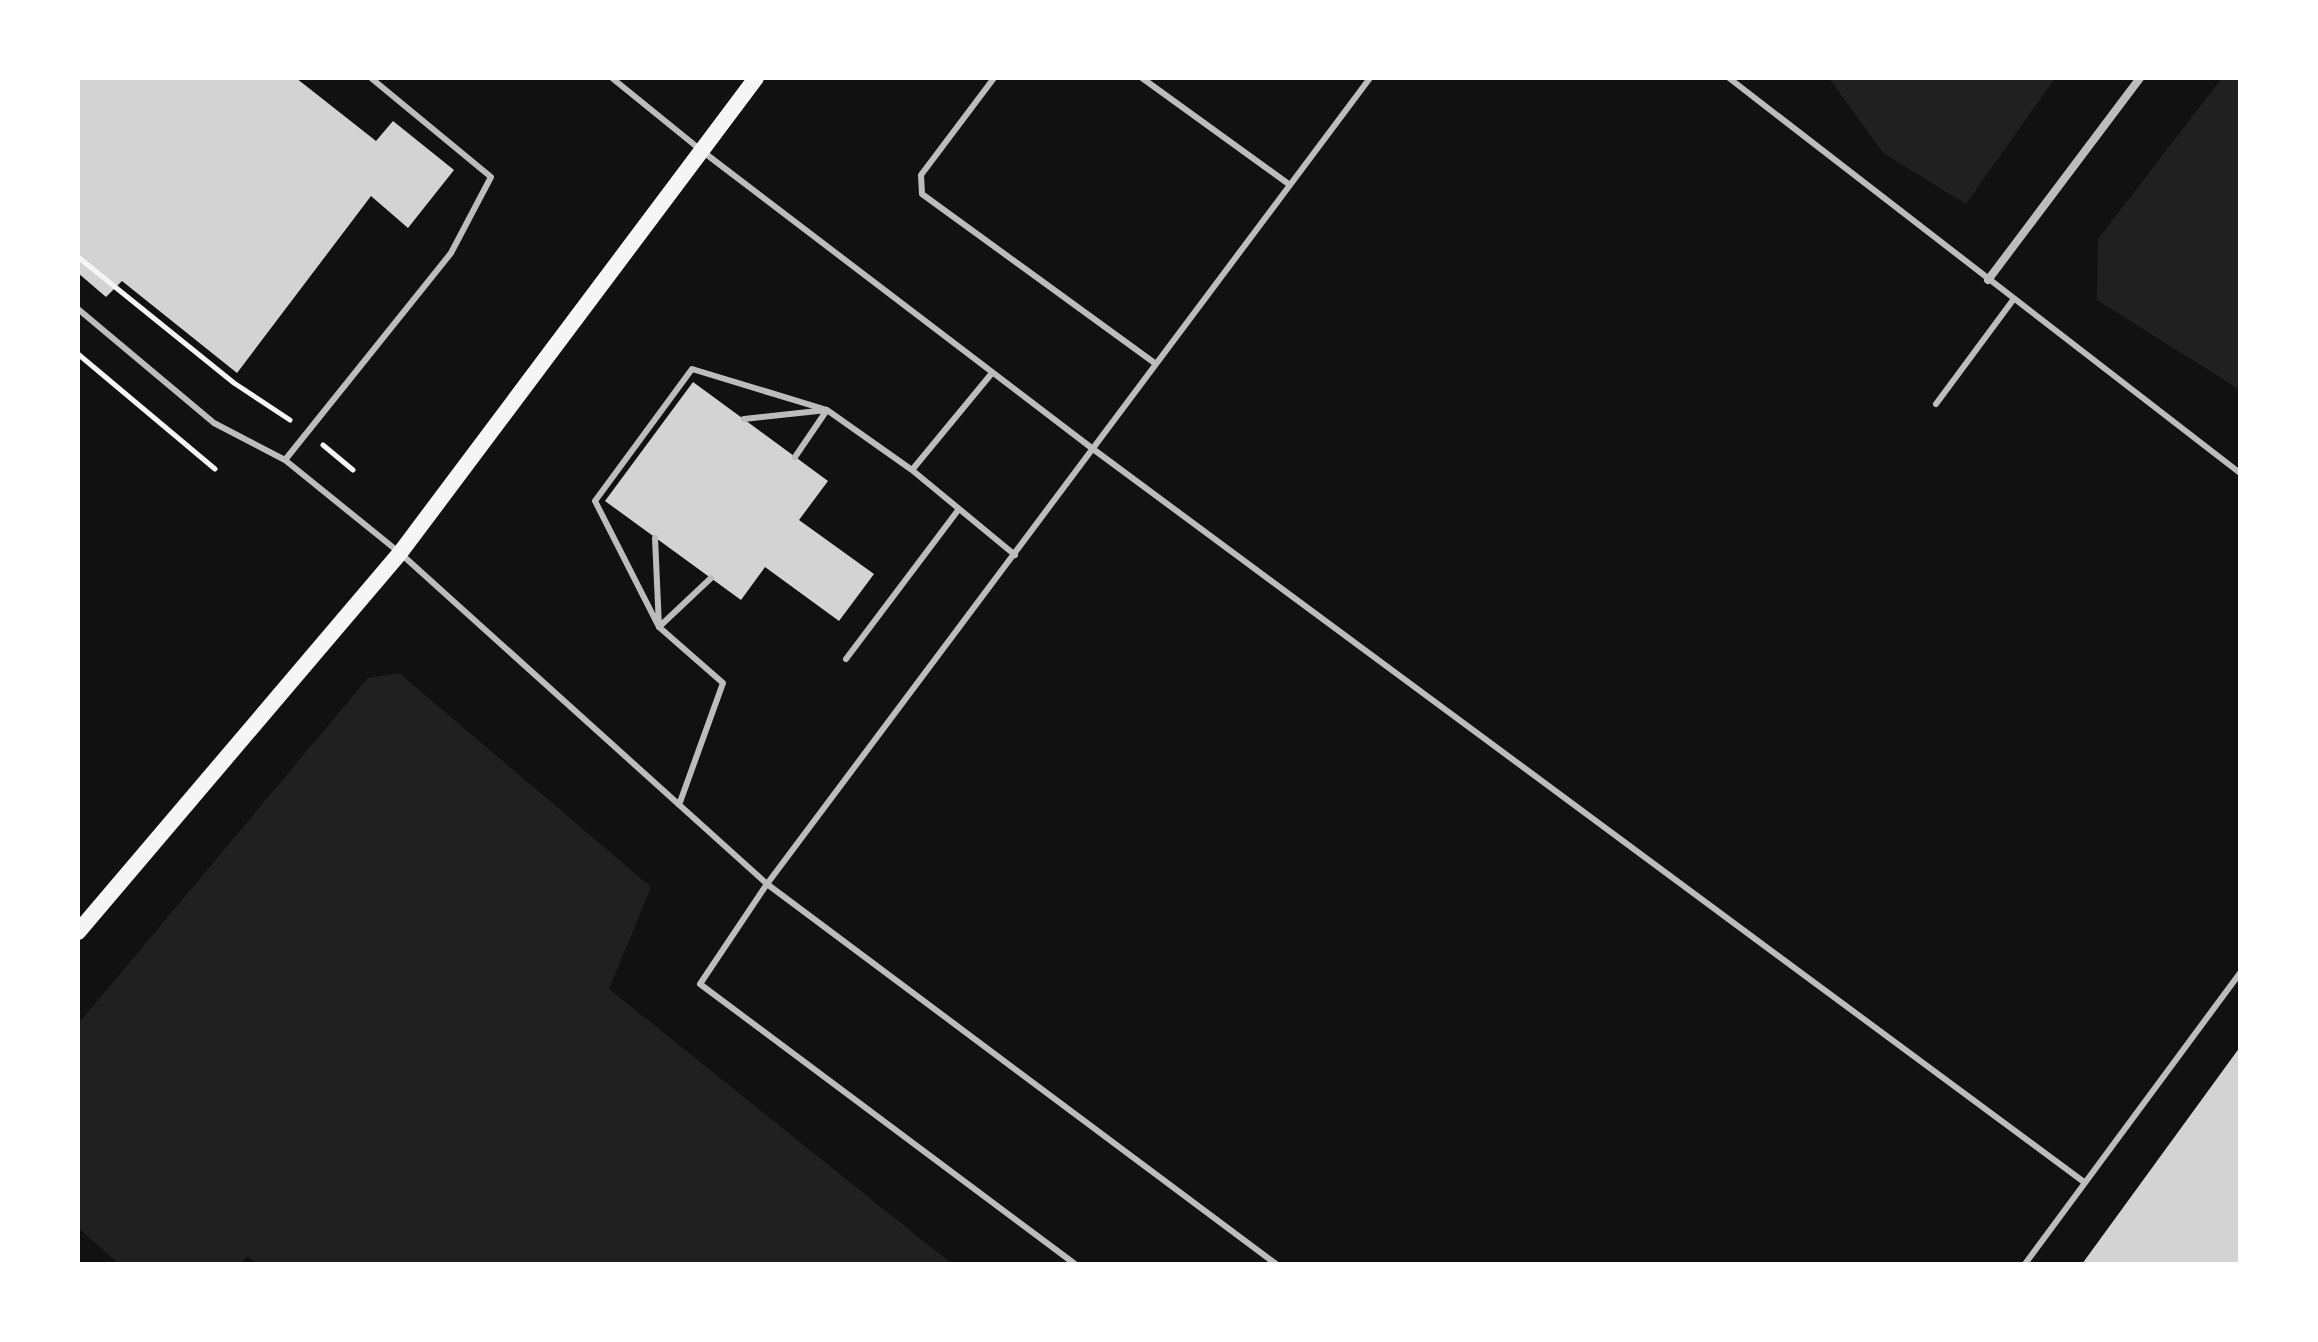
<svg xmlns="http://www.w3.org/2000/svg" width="2318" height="1342" font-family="Figtree,sans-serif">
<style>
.green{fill:#202020}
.building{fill:#d3d3d3}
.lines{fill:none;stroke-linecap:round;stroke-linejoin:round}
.path{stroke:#f5f5f5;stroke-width:5}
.service{stroke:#bcbcbc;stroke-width:6}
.minor{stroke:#bcbcbc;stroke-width:8}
.secondary{stroke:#f5f5f5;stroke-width:16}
</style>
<rect width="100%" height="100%" fill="#111"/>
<path class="green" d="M1829,78H2055L1966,204L1883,153Z
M2222,78H2240V390L2097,300L2098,239Z
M399,673L651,887L609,989L952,1264H258L247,1256L241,1264H119L78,1228V1024L368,678Z"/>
<path class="building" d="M78,78H296L376,141L393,121L454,170L408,228L371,196L237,373L122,281L106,297L78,273Z
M693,382L828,481L799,520L874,574L839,621L765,567L741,600L605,501Z
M2240,1047V1264H2082Z"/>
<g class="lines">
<path class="path" d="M78,257L234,383L290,420
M78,354L215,469
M323,445L353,470"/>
<path class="service" d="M612,78L702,151L1093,449L2084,1182
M994,78L921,175L922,194L1156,364
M1142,78L1290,185
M1729,78L2240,473
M78,309L214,423L285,460L400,553L767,884L1370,78
M992,373L912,470L1015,555
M1936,404L2013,300
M795,457L827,410L912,470
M285,460L451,253L491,177L371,78
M655,538L659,627L711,578
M846,659L959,509
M679,805L723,683L659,627L595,501L692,369L827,410L744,419
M1075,1264L700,984L767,884L1276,1264
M2025,1264L2240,973"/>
<path class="minor" d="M1988,280L2140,78"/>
<path class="secondary" d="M78,932L400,553L756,78"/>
</g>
<rect width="2318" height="1342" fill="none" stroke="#ffffff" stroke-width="160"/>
</svg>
